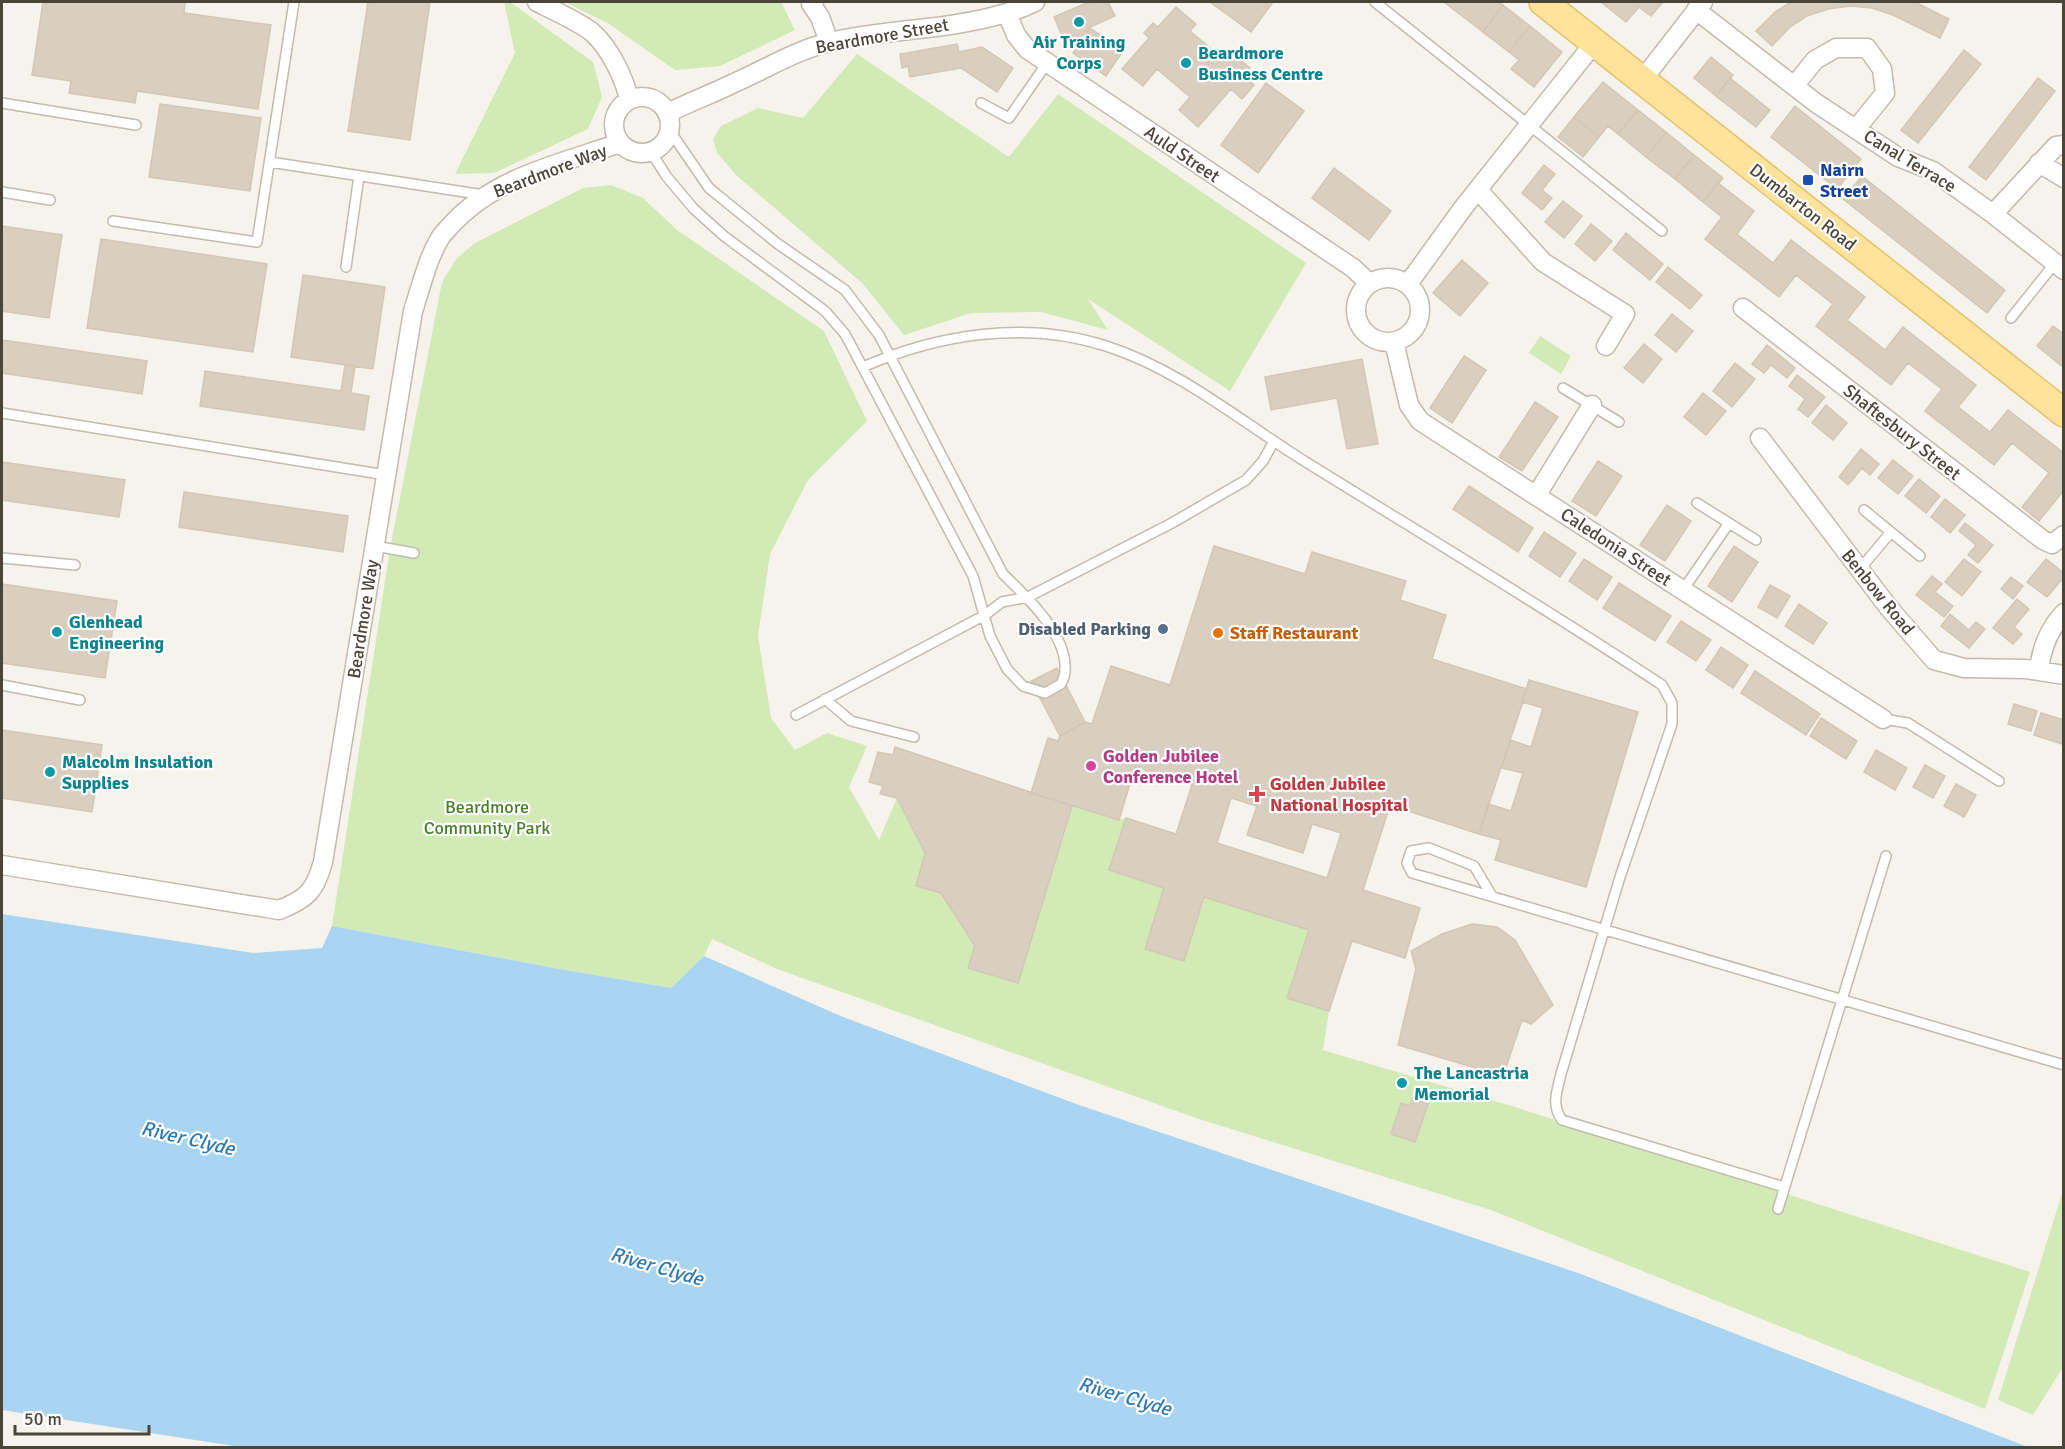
<svg xmlns="http://www.w3.org/2000/svg" width="2065" height="1449" font-family="Signika,sans-serif">
<style>
.green{fill:#d2eab5}
.water{fill:#a9d4f2}
.building{fill:#d8cfc1;stroke:#d3c7b4;stroke-width:1.5;fill-rule:evenodd}
.lines{fill:none;stroke-linecap:round;stroke-linejoin:round}
.lane-casing{stroke:#c2bbae;stroke-width:12}
.street-casing{stroke:#c2bbae;stroke-width:21}
.primary-casing{stroke:#e6c16a;stroke-width:30}
.lane{stroke:#fff;stroke-width:9}
.street{stroke:#fff;stroke-width:18}
.primary{stroke:#ffe39c;stroke-width:27}
.culture-dot{fill:#0f9aa8;stroke:#fff;stroke-width:2}
.transit-dot{fill:#1a4fb4;stroke:#fff;stroke-width:2}
.service-dot{fill:#5c6f8a;stroke:#fff;stroke-width:2}
.food-dot{fill:#e8710a;stroke:#fff;stroke-width:2}
.hotel-dot{fill:#d1479c;stroke:#fff;stroke-width:2}
.health-dot{fill:#e0444e;stroke:#fff;stroke-width:2}
.labels{text-anchor:middle;stroke-width:4.5;stroke-linejoin:round;paint-order:stroke}
.street-label{font-size:18px;fill:#4b4439;stroke:#fff}
.culture-label{font-size:18px;font-weight:bold;fill:#0d838f;stroke:#fff;text-anchor:start}
.transit-label{font-size:18px;font-weight:bold;fill:#164399;stroke:#fff;text-anchor:start}
.service-label{font-size:18px;font-weight:bold;fill:#4e5e75;stroke:#fff;text-anchor:end}
.food-label{font-size:18px;font-weight:bold;fill:#c56008;stroke:#fff;text-anchor:start}
.hotel-label{font-size:18px;font-weight:bold;fill:#b23c85;stroke:#fff;text-anchor:start}
.health-label{font-size:18px;font-weight:bold;fill:#be3a42;stroke:#fff;text-anchor:start}
.park-label{font-size:18px;fill:#4a7f2a;stroke:#fff}
.water-label{font-size:20px;font-style:italic;fill:#2e7ab2;stroke:#fff}
</style>
<rect width="100%" height="100%" fill="#f6f3ec"/>
<path class="green" d="M504,2H510L593,62L602,97L588,129L494,173L455,174L515,53Z
M565,2H781L795,30L720,66L675,70L609,24Z
M857,54L1009,157L1058,94L1306,263L1230,391L1088,299L1108,330L1041,312L971,313L904,335L862,283L736,175L717,153L713,139L721,126L758,108L803,118Z
M611,185L643,198L677,230L824,331L867,421L808,480L770,554L758,636L771,718L795,750L827,733L867,746L849,787L879,840L897,798L925,853L941,893L975,946L969,968L1018,983L1072,806L1118,820L1126,818L1110,870L1164,888L1145,949L1184,961L1204,897L1309,930L1288,998L1329,1011L1323,1050L1518,1108L2030,1272L1985,1409L1491,1210L1196,1118L777,969L712,939L704,956L671,988L559,969L332,926L390,549L442,282L457,258L475,243L583,188Z
M1540,336L1571,356L1561,374L1529,353Z
M2063,1190V1367L2033,1415L1998,1400Z"/>
<path class="water" d="M2,914L253,953L322,948L332,926L559,969L671,988L704,956L843,1017L1079,1105L1581,1274L2028,1447L247,1448L2,1410Z"/>
<path class="building" d="M43,2H185L184,13L271,25L258,109L137,91L135,103L69,93L71,81L32,75Z
M368,2H430L410,140L348,131Z
M1089,2H1108L1115,16L1090,27L1080,38L1066,45L1054,17Z
M1210,2H1273L1251,32Z
M1444,2H1498L1503,5L1483,32Z
M1601,2H1663L1651,16L1639,7L1626,22Z
M1791,2H1915L1949,19L1940,38L1893,15L1872,8L1850,6L1828,9L1807,16L1789,28L1772,46L1756,31L1775,12Z
M1503,5L1530,26L1509,52L1483,32Z
M1176,7L1196,24L1190,31L1223,59L1230,51L1250,68L1243,76L1254,85L1242,99L1231,89L1198,127L1179,110L1190,97L1157,69L1143,86L1122,69L1149,38L1144,33L1153,23L1158,27Z
M1530,26L1562,52L1534,87L1511,69L1519,60L1509,52Z
M1090,28L1123,51L1106,76L1073,53Z
M957,44L959,52L982,47L1013,68L997,92L961,68L910,77L908,66L902,68L900,54Z
M1964,50L1981,64L1918,143L1901,130Z
M1711,57L1733,75L1716,96L1694,78Z
M1730,78L1770,110L1756,127L1716,96Z
M2038,78L2055,91L1986,180L1969,167Z
M1603,82L1638,110L1618,134L1608,126L1599,137L1574,117Z
M1266,83L1304,111L1258,173L1221,145Z
M160,104L261,118L250,191L149,177Z
M1795,106L1861,159L1837,189L1771,137Z
M1638,110L1666,132L1646,157L1618,134Z
M1574,117L1599,137L1583,157L1558,137Z
M1666,132L1694,155L1675,179L1646,157Z
M1694,155L1723,178L1703,202L1675,179Z
M1544,165L1555,174L1542,190L1552,198L1542,210L1522,193Z
M1334,168L1391,211L1369,240L1312,198Z
M1862,176L2005,290L1987,313L1843,199Z
M1718,183L1754,211L1737,234L1773,263L1791,240L1865,297L1847,320L1885,350L1903,327L1976,385L1958,407L1990,432L2008,410L2064,453V490L2039,521L2022,507L2049,473L2012,443L1994,465L1925,411L1942,389L1908,363L1891,385L1816,326L1833,304L1796,275L1779,297L1705,239L1722,217L1703,202Z
M1563,201L1582,216L1564,238L1545,222Z
M1591,224L1612,241L1595,261L1575,244Z
M2,226L62,235L49,318L2,311Z
M1626,233L1663,264L1650,280L1613,250Z
M101,239L267,264L253,352L87,328Z
M1462,260L1488,283L1460,316L1433,293Z
M1668,267L1702,295L1690,309L1656,282Z
M303,275L385,287L373,369L291,357Z
M1672,314L1693,331L1676,352L1655,335Z
M2053,326L2064,334V368L2037,346Z
M2,340L147,361L142,394L2,373Z
M1644,344L1662,359L1643,383L1624,368Z
M1767,345L1795,368L1787,378L1771,365L1764,373L1752,364Z
M1464,356L1486,370L1452,423L1430,408Z
M1362,359L1378,444L1347,449L1337,398L1271,410L1265,377Z
M1735,363L1755,379L1732,407L1713,391Z
M345,365L355,366L351,393L369,396L364,430L200,406L205,371L341,391Z
M1797,375L1825,397L1808,417L1798,409L1805,399L1789,386Z
M1703,393L1726,411L1706,435L1684,417Z
M1535,402L1558,417L1522,471L1499,457Z
M1826,405L1847,423L1833,440L1812,423Z
M1861,449L1879,464L1870,475L1862,468L1848,485L1839,477Z
M1893,460L1913,476L1898,494L1878,478Z
M1598,461L1622,476L1596,516L1572,501Z
M2,462L125,480L119,517L2,500Z
M1919,479L1940,496L1926,513L1905,496Z
M1469,486L1533,528L1518,552L1453,509Z
M184,492L348,516L343,552L179,527Z
M1945,499L1965,515L1950,533L1931,517Z
M1667,505L1691,521L1665,561L1640,545Z
M1965,523L1993,545L1978,563L1968,555L1976,545L1959,531Z
M1544,532L1576,553L1560,577L1529,556Z
M1214,546L1305,574L1312,552L1406,581L1400,600L1446,615L1432,659L1527,689L1479,834L1390,805L1363,890L1420,908L1405,958L1352,941L1329,1011L1287,998L1309,930L1204,897L1184,961L1145,949L1164,888L1109,870L1126,818L1176,834L1192,785L1135,767L1119,820L1031,793L1048,738L1058,741L1060,736L1085,722L1092,724L1111,666L1170,685ZM1231,798L1257,806L1247,835L1303,853L1312,824L1341,833L1327,878L1217,843Z
M1734,546L1758,562L1732,602L1708,586Z
M1584,559L1612,577L1597,600L1569,581Z
M1964,559L1981,572L1962,596L1945,582Z
M2046,559L2064,573V577L2047,597L2027,582Z
M1932,576L1942,584L1935,592L1953,606L1944,617L1916,595Z
M2011,577L2023,586L2013,599L2001,589Z
M1619,583L1671,616L1655,641L1603,608Z
M2,584L117,601L105,678L2,663Z
M1770,585L1790,596L1777,618L1758,607Z
M2017,599L2029,609L2014,627L2022,634L2013,644L1993,628Z
M1799,604L1827,623L1813,644L1785,626Z
M1950,614L1969,630L1976,622L1985,629L1969,648L1941,626Z
M1681,621L1711,640L1696,661L1667,642Z
M1721,647L1748,665L1733,688L1706,670Z
M1057,668L1085,722L1060,736L1031,681Z
M1755,671L1820,714L1806,735L1741,693Z
M1529,680L1638,712L1586,887L1495,860L1501,840L1479,834L1488,804L1511,811L1523,773L1502,768L1510,740L1531,747L1543,708L1522,702Z
M2014,704L2037,711L2031,731L2008,724Z
M2041,713L2064,720L2062,744L2034,735Z
M1821,718L1857,741L1846,759L1810,736Z
M2,730L102,745L92,812L2,798Z
M895,747L1072,806L1018,983L968,968L975,946L941,893L916,886L925,853L897,798L880,794L883,786L869,782L878,752L893,755Z
M1876,750L1907,768L1895,790L1864,772Z
M1925,765L1945,776L1933,798L1913,787Z
M1956,784L1976,795L1964,817L1944,806Z
M1472,924L1497,927L1515,940L1553,1005L1531,1024L1522,1020L1503,1076L1398,1045L1416,969L1411,951L1442,934Z
M1412,1099L1428,1104L1415,1142L1391,1134L1401,1103L1410,1106Z"/>
<g class="lines">
<defs>
<path id="lane" d="M1375,2L1662,231
M2,103L136,125
M981,103L1009,118L1047,63
M651,152L667,177L694,209L724,236L825,311L845,334L973,576L990,636L1007,669L1023,686L1045,693L1061,684C1063,680 1065,675 1065,671C1068,635 1026,596 1003,574L879,335L845,290L778,244L709,188L670,131
M270,162L484,195
M2,192L50,200
M113,221L257,242L294,2
M346,267L359,176
M2011,318L2055,263
M863,367C938,334 1026,320 1106,346C1178,369 1238,419 1301,459C1422,534 1544,607 1662,685L1672,703V724L1620,877L1561,1074C1557,1091 1551,1105 1562,1120L1784,1187
M1563,388L1619,422
M2,413L386,475
M1697,503L1756,540
M1864,510L1920,556
M375,546L414,553
M2,558L75,565
M1860,569L1891,532
M1683,590L1729,523
M2,685L80,700
M825,699L851,721L914,737
M796,715L985,615L1002,602L1028,597L1172,523L1246,480L1263,461L1274,441
M1883,719L1908,723L1999,781
M1492,896L1474,866L1429,848L1411,851L1407,863L1412,873L2064,1065
M1778,1209L1886,856"/>
<path id="street" d="M537,2C551,9 584,24 594,34C610,49 625,79 629,100
M814,2L811,4L820,17L829,42
M1696,10L1816,103L1898,157L1933,171L1993,214L2064,270
M1007,13L1016,35L1027,49L1353,268L1369,283
M1643,79L1703,2
M1794,86L1815,60L1836,48H1867L1882,69L1885,93L1856,129
M614 125a28 28 0 1 1 56 0a28 28 0 1 1-56 0Z
M668,113C689,102 712,94 734,83C766,69 796,50 830,42C887,29 950,30 1006,13C1016,11 1026,6 1035,2
M2039,163L2064,178
M1478,190L1543,262L1625,314L1606,346
M1993,214L2056,146L2064,145
M1356 310a32 32 0 1 1 64 0a32 32 0 1 1-64 0Z
M1408,284L1463,208L1595,42
M1743,308L2043,540L2052,544L2064,535
M1394,342L1409,405L1420,421L1883,719
M1760,438L1889,608L1934,660L1964,668L2026,669L2064,675
M1536,496L1592,405
M2039,671C2041,649 2049,629 2064,613
M2,865L279,910C307,899 315,891 323,862L413,311C421,287 427,260 440,238C443,233 448,229 452,224C495,177 562,163 620,143"/>
<path id="primary" d="M1543,2L2064,413"/>
</defs>
<use href="#lane" class="lane-casing"/>
<use href="#street" class="street-casing"/>
<use href="#primary" class="primary-casing"/>
<use href="#lane" class="lane"/>
<use href="#street" class="street"/>
<use href="#primary" class="primary"/>
</g>
<g class="culture-dot">
<circle cx="1079" cy="22" r="6"/>
<circle cx="1186" cy="63" r="6"/>
<circle cx="57" cy="632" r="6"/>
<circle cx="50" cy="772" r="6"/>
<circle cx="1402" cy="1083" r="6"/>
</g>
<rect class="transit-dot" x="1802" y="174" width="12" height="12" rx="3"/>
<circle class="service-dot" cx="1163" cy="629" r="6"/>
<circle class="food-dot" cx="1218" cy="633" r="6"/>
<circle class="hotel-dot" cx="1091" cy="766" r="6"/>
<path class="health-dot" d="M1254 785h6v6h6v6h-6v6h-6v-6h-6v-6h6z"/>
<g class="labels">
<g class="street-label">
<text transform="translate(882 36) rotate(-10)" y="6">Beardmore Street</text>
<text transform="translate(1182 154) rotate(34)" y="6">Auld Street</text>
<text transform="translate(1910 161) rotate(31)" y="6">Canal Terrace</text>
<text transform="translate(550 171) rotate(-21)" y="6">Beardmore Way</text>
<text transform="translate(1803 207) rotate(38)" y="6">Dumbarton Road</text>
<text transform="translate(1902 432) rotate(38)" y="6">Shaftesbury Street</text>
<text transform="translate(1616 547) rotate(33)" y="6">Caledonia Street</text>
<text transform="translate(1878 592) rotate(51)" y="6">Benbow Road</text>
<text transform="translate(363 619) rotate(-81)" y="6">Beardmore Way</text>
</g>
<g class="culture-label">
<text x="1079" y="48" text-anchor="middle">Air Training<tspan x="1079" dy="21">Corps</tspan></text>
<text x="1198" y="59">Beardmore<tspan x="1198" dy="21">Business Centre</tspan></text>
<text x="69" y="628">Glenhead<tspan x="69" dy="21">Engineering</tspan></text>
<text x="62" y="768">Malcolm Insulation<tspan x="62" dy="21">Supplies</tspan></text>
<text x="1414" y="1079">The Lancastria<tspan x="1414" dy="21">Memorial</tspan></text>
</g>
<g class="transit-label">
<text x="1820" y="176">Nairn<tspan x="1820" dy="21">Street</tspan></text>
</g>
<g class="service-label">
<text x="1151" y="635">Disabled Parking</text>
</g>
<g class="food-label">
<text x="1230" y="639">Staff Restaurant</text>
</g>
<g class="hotel-label">
<text x="1103" y="762">Golden Jubilee<tspan x="1103" dy="21">Conference Hotel</tspan></text>
</g>
<g class="health-label">
<text x="1270" y="790">Golden Jubilee<tspan x="1270" dy="21">National Hospital</tspan></text>
</g>
<g class="park-label">
<text x="487" y="813">Beardmore<tspan x="487" dy="21">Community Park</tspan></text>
</g>
<g class="water-label">
<text transform="translate(188 1138) rotate(13)" y="7">River Clyde</text>
<text transform="translate(657 1266) rotate(16)" y="7">River Clyde</text>
<text transform="translate(1125 1396) rotate(16)" y="7">River Clyde</text>
</g>
</g>
<rect width="2065" height="1449" fill="none" stroke="#4b4439" stroke-width="6"/>
<path d="M15 1425v9h134v-9" fill="none" stroke="#4b4439" stroke-width="3"/>
<text x="24" y="1425" font-size="18" fill="#4b4439" stroke="#ffffff" stroke-width="4.5" paint-order="stroke">50 m</text>
</svg>
